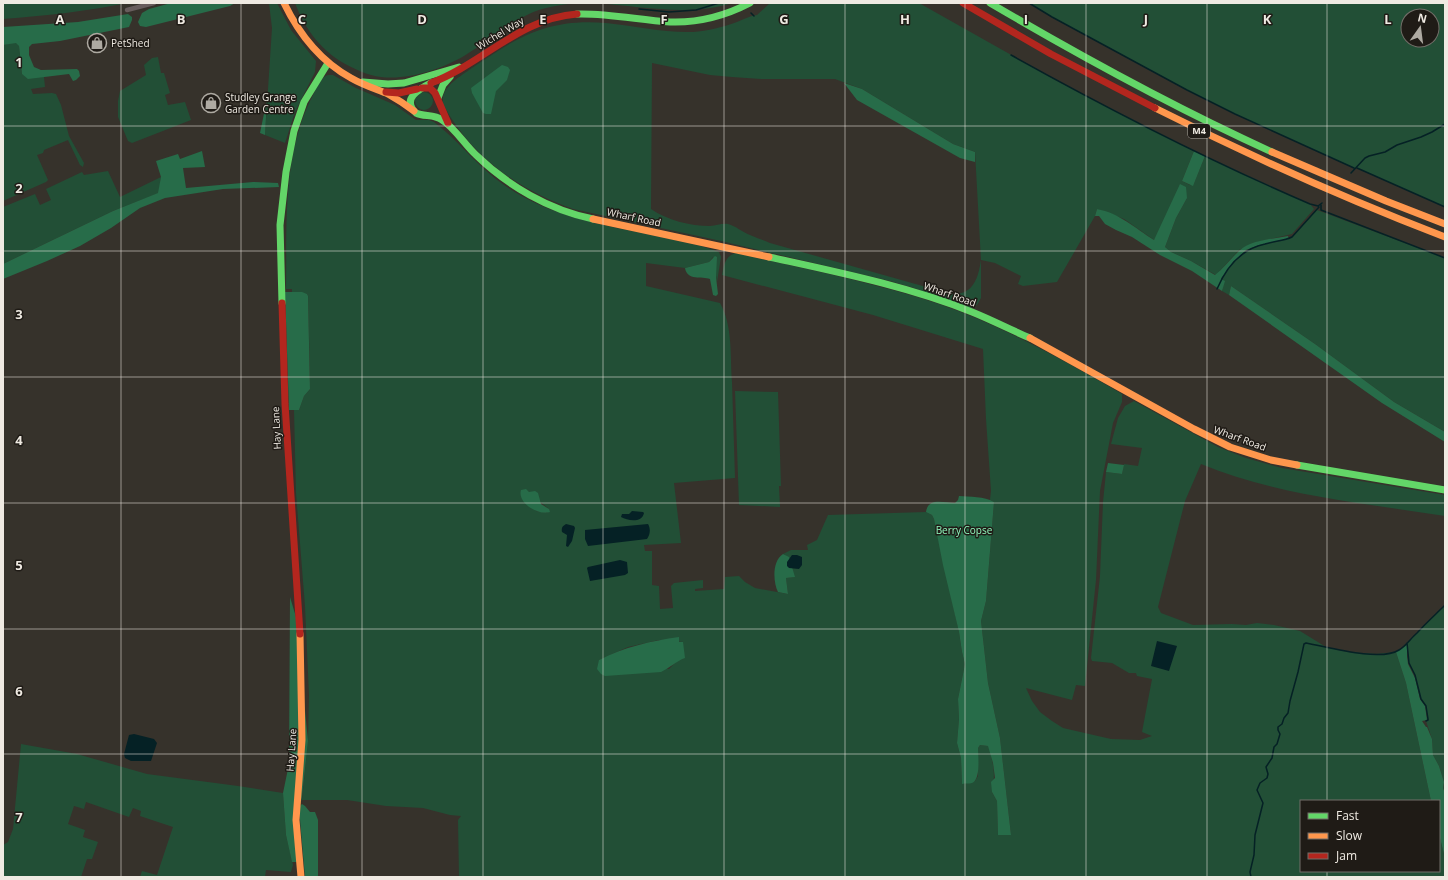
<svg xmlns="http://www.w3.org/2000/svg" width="1448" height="880" font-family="'Open Sans',sans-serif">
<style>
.green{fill:#224f36;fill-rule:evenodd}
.forest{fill:#276c49}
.water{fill:#052125}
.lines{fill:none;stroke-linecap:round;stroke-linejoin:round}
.stream{stroke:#052125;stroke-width:1.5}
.street{stroke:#685d5d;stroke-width:4.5}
.fast{stroke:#63d668;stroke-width:7}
.slow{stroke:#ff974d;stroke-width:7}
.jam{stroke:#b3261e;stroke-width:7}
.grid{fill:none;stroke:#efeae2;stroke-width:1;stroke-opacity:0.55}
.labels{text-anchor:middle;stroke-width:3;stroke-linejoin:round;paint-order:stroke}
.shield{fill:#1f1b16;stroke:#b1aca5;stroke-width:1}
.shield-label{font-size:9px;font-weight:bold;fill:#efeae2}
.street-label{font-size:10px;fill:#efeae2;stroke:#1f1b16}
.poi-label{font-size:10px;fill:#efeae2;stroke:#1f1b16;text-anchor:start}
.park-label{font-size:10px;fill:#8ff9be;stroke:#1f1b16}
.grid-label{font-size:13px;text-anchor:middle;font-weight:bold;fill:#efeae2;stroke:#1f1b16;stroke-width:3;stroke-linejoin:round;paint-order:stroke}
</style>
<rect width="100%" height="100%" fill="#36322b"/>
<path class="green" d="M3,3H128C87,11 45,16 3,19Z
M269,3H277L291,30L316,61L315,72L295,112L285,143L265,135L272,28Z
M295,3H577C561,5 542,7 527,15C505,26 485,43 464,56C438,71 400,83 371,75C363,73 356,69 349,66C322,52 306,31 295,3Z
M594,3H733C686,17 643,6 594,3Z
M770,3H919L1061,83L1194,151L1182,181L1190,185L1194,183L1205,156L1310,204L1314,209L1292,234L1253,243L1239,250L1216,275L1191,261L1171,252L1165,247L1176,218L1187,198L1154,240L1124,219L1097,209L1095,216L1057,282L1023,286L1018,284L1021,276L995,263L981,260V298L977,305L971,308L914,288L890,281L721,241L573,209C519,190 470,156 443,104C440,88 458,78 469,70C516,38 546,18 606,23C635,26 664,33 693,32C707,31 724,27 737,22C744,19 750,16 757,15ZM652,63L710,75L732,77L761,79H835L862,89L953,144L975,152L981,260C978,278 974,295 951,294L770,243C763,240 757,238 750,235C742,232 736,226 728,224C722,223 716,226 710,226C690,226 667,220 651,209Z
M1029,3H1445V207L1357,168H1354L1235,114L1187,90L1052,17ZM1408,16H1432V40H1408Z
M16,42L19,46L22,74L44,77L45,87L31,89L33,94L52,93L56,94L61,105L69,136L84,163L83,167L80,165L68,140L44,150L43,153L37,155L48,180L46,182L3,201V45Z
M158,57L161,73H164L170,93L165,95L168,105L185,102L191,120L132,143L128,141L118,117V101L120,91L146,75L144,65L152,58Z
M328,75H333L356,88L395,105L416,120H429L434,122C459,141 478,167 504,185C541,211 584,221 627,230C652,235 676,240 701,246L719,252L721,257L717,282L713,257L709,262L685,268L646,263V286L720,303C733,326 730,356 732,382C733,414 734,446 735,478L674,483L681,543L644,545L645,551H652V585L659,586L660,609L673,608L671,586L674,583L703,580V588L695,589V591L724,589L725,577L739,576L745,582L755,588L788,594L786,578L794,577L785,555L783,554L791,550H808L807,545L817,540L828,515L926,512L932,515L934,519L959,632L962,652L965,664L958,699L959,719L957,743L961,758L962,783L975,781L978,776V748L980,745L989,746C993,764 996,773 992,792L997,801L998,835H1011L1000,738L988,683L981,621L986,601L994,502L990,500L991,491L986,419L983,349L873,315L722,275C724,265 725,256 736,253C804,269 873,282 939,304C1003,326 1064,360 1122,394V402L1113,423L1100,491L1096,580L1085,686L1076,685L1072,700L1026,688L1032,701L1040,712L1052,721L1063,728L1111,739L1140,740L1152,736L1142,732L1152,679L1137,676L1136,673H1129L1112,663L1092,661L1091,658L1100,576L1103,502L1106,472L1122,474L1124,464L1138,466L1142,448L1111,444L1118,418L1125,406L1134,401L1218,447L1246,458L1282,468L1445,495V516C1363,503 1278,496 1201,464L1185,501L1158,607L1161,613L1193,625L1232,624L1246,625L1257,623L1274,625L1300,631L1326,647L1348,652L1376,654L1396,652L1406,683L1431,801H1301V871H1439V834L1445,858V877H459L458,820L461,816L450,815L423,808L386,806L347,800H302L308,741L309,695L305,606L296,493L294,410H299L304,396L310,389V377L308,296L307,294L292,292V289H286C287,223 282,153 314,93C317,87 321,77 328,75ZM526,490L549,509L547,513L536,511ZM659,640L683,642L678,660L669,669L599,660L628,647Z
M415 101a9 9 0 1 1 18 0a9 9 0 1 1-18 0Z
M108,171L120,197L161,177L159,193L113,211L3,264V207L35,194L40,205L51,200L46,189L82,172L84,175Z
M1317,210L1445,258V432L1394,402L1315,344L1231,286L1229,295L1222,291L1224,281L1221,279L1222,277C1233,261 1246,248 1265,243C1274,241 1284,241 1292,237Z
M735,391L778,392L781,486H779L780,507L739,505Z
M1445,605V793L1443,788L1444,782L1439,766L1433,755L1432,739L1426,721L1428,720V719L1426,706L1421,699L1415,675L1409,663L1407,643Z
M21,744L77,754L147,774L238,786L283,793L286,835L293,865L291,872L266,870L265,877H140L142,871L157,875L173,827L140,816L141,811L133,808L129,817L86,802L84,809L74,806L68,824L85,830L83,837L98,842L92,859H87L81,877H3V845L8,842L13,829Z"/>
<path class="forest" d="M171,3H235L230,6L146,27L140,26L138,22L142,13L149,9Z
M128,14L132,17V20L129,27L60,41L32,44L29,47V55L34,67L41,70L77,69L79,71L80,76L76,80L73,81L69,74L28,79L22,74L19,46L16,43L3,45V27L78,22Z
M502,65L508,67L510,70L507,80L496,91L491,114H486L483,113L472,93L471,88Z
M844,83L862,89L953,144L975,152V162L960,158L857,100Z
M267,99L265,135L260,133Z
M202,151L205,167L183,168L186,188L253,182L278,183L279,187L223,189L165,198L140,208L111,228L80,246L47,261L3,279V264L113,211L158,193L161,177L156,161L178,154L180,159Z
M1194,151L1205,156L1193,186L1182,181Z
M1180,184L1186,187L1187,198L1176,218L1165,247L1171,252L1191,261L1215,275C1224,268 1231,258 1240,250C1252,240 1272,239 1288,236L1289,239L1259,245L1246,250L1236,260L1222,277L1221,279L1225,281L1222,291L1192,271L1160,255L1132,237L1116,230L1105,224L1099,216H1095L1097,209C1119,213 1135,228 1154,240Z
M715,256L717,257L716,277L718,294L716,296L713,295L710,279C702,276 687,281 685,268L709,262Z
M1231,286L1315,344L1394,402L1445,432V442L1382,403L1229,295Z
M285,292H302L307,294L308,296L310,389L304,396L299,410H289Z
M1108,463L1124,465L1122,474L1106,472Z
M526,489L529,492L535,491L538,493L541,504L549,509L550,512C539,516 517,503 521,490Z
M959,496C970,497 984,496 994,502L986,601L981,621L988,683L1000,738L1011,835H998L997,801L992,792L991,782L995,778L993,763L988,746L980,745L978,748C978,755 981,780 972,783C969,784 965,783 962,784L961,758L957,743L959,719L958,699L965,664L962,652L959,632L943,565L934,519L932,515L926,512C928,497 944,503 955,503L958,500Z
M783,554L789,557L795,577L786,578L788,594L778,592C773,582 772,561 783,554Z
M290,597L296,617L308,741L302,797L300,806L302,804L305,806L310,812H315L318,820V877H305L299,808L297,862H292L286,835L283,793L289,764Z
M679,637V642H683L685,658C676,661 670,668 661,672L605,676L601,674L597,669L599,660C624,647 651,641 679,637Z
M1407,645V656L1408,664L1415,678L1420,699L1425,706L1427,720L1422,721L1426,727H1427L1432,739L1433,755L1439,766L1444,782L1443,788L1445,793V858L1439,834V801H1431L1406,683L1396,652Z"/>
<path class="water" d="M632,511L643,512L644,513C642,523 628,521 621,517L622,514H629Z
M566,524L574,526L575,528L572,541L568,547L566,546L567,535L562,532C561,527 563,526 566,524Z
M648,524C651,529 650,535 647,539L588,546L585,539V530Z
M792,555H797L802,557V565L799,569L789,568L787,566V562Z
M620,560L627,562L628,573L625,575L590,581L587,568L588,567Z
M1157,641L1177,646L1169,671L1151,666Z
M134,734L154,739L157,743L151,761H131L125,758L124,754L129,735Z"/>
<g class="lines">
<path class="stream" d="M1029,3L1052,17L1187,90L1235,114L1354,168
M639,9L669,12L696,10L719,3
M751,13L754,16
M1011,55C1108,109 1208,160 1310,204L1318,206L1322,203
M1357,168L1445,207
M1351,173L1365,158L1369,156L1385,152L1397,145L1421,137L1432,132L1445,124
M1321,205V210L1445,258
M1217,289C1226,268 1241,249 1265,244C1274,241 1284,241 1292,237L1319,207
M1407,643L1409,663L1415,675L1421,699L1426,706L1428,719V720L1426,721
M1251,877L1250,872L1254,855L1255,835L1263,803L1257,790L1260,783L1267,778L1268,774L1266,767L1272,758L1274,747L1277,744L1280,734L1278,730V727L1282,724L1284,718L1288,713L1290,701L1298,672L1304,644L1306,643C1328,647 1380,662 1399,650C1406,646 1411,638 1417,633C1426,623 1436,614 1445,605"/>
<path class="street" d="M127,10L154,3"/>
<path class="fast" d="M990,3C1082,57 1175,108 1272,152
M577,14C608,13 639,20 670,22C698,23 725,16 750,3
M363,82L388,84L404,83L459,67
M431,83C419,89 401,99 416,113C424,117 434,114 442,120C454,127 465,145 476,155C508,186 549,210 593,219
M438,98L443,85L450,77
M769,257C837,272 907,286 972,312C992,320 1011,330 1030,338
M282,303L280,225L286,172L294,131L304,102L328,63
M1297,465L1445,490"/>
<path class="slow" d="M284,3C299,34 320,61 351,78C363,85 376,89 388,94C397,99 406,105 414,111
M1155,108C1250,156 1346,199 1445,237
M1272,152L1386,201L1445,224
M593,219L769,257
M1030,338L1194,429L1230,447L1271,460L1297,465
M300,634L302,740L296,820L301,877"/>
<path class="jam" d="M963,3L1051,54L1155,108
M431,83C482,64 520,18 577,14
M422,88H430L435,93L448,123
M386,92L399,93L417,89
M282,303L285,404L300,634"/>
</g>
<path class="grid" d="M121,3V877M241,3V877M362,3V877M483,3V877M603,3V877M724,3V877M845,3V877M965,3V877M1086,3V877M1207,3V877M1327,3V801M3,126H1445M3,251H1445M3,377H1445M3,503H1445M3,629H1445M3,754H1445M1327,871V877"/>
<defs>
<symbol id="shop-ring" viewBox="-11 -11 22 22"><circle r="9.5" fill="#1f1b16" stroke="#aeaaa2" stroke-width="1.5"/><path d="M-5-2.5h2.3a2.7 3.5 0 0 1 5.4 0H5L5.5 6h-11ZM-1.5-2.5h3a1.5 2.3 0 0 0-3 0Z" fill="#aeaaa2"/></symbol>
</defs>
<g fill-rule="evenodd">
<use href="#shop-ring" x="86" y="32" width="22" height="22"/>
<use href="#shop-ring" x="200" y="92" width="22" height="22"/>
</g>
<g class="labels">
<rect class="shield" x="1188" y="124" width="22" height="14" rx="3"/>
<g class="shield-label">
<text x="1199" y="134">M4</text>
</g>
<g class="street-label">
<text transform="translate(500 33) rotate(-31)" y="4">Wichel Way</text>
<text transform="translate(634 217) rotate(12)" y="4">Wharf Road</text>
<text transform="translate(950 294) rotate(19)" y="4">Wharf Road</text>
<text transform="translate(276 428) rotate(-93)" y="4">Hay Lane</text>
<text transform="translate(1240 438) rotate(20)" y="4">Wharf Road</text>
<text transform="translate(291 750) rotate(-86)" y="4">Hay Lane</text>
</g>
<g class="poi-label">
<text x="111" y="47">PetShed</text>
<text x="225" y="101">Studley Grange<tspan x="225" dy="12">Garden Centre</tspan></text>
</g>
<g class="park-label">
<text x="964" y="534">Berry Copse</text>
</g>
</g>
<g class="grid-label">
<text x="60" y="24">A</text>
<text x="181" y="24">B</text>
<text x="302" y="24">C</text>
<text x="422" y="24">D</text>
<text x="543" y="24">E</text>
<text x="664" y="24">F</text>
<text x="784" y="24">G</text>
<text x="905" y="24">H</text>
<text x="1026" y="24">I</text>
<text x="1146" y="24">J</text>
<text x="1267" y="24">K</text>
<text x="1388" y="24">L</text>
<text x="19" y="67">1</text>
<text x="19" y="193">2</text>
<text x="19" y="319">3</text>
<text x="19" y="445">4</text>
<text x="19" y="570">5</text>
<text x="19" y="696">6</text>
<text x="19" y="822">7</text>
</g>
<rect width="1448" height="880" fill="none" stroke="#efeae2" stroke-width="8"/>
<rect x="1300" y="800" width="140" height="72" fill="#1f1b16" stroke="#726e68"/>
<rect x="1308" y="813" width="20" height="6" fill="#63d668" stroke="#726e68"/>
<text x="1336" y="820" font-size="12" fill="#efeae2">Fast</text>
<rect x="1308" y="833" width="20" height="6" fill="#ff974d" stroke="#726e68"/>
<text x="1336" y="840" font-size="12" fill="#efeae2">Slow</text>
<rect x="1308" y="853" width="20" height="6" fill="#b3261e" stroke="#726e68"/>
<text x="1336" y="860" font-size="12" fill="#efeae2">Jam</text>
<g transform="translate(1420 28) rotate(14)"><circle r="19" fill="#1f1b16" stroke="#726e68"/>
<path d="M0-3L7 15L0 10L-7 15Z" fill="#aeaaa2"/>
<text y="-6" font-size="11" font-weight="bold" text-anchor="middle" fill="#efeae2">N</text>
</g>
</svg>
